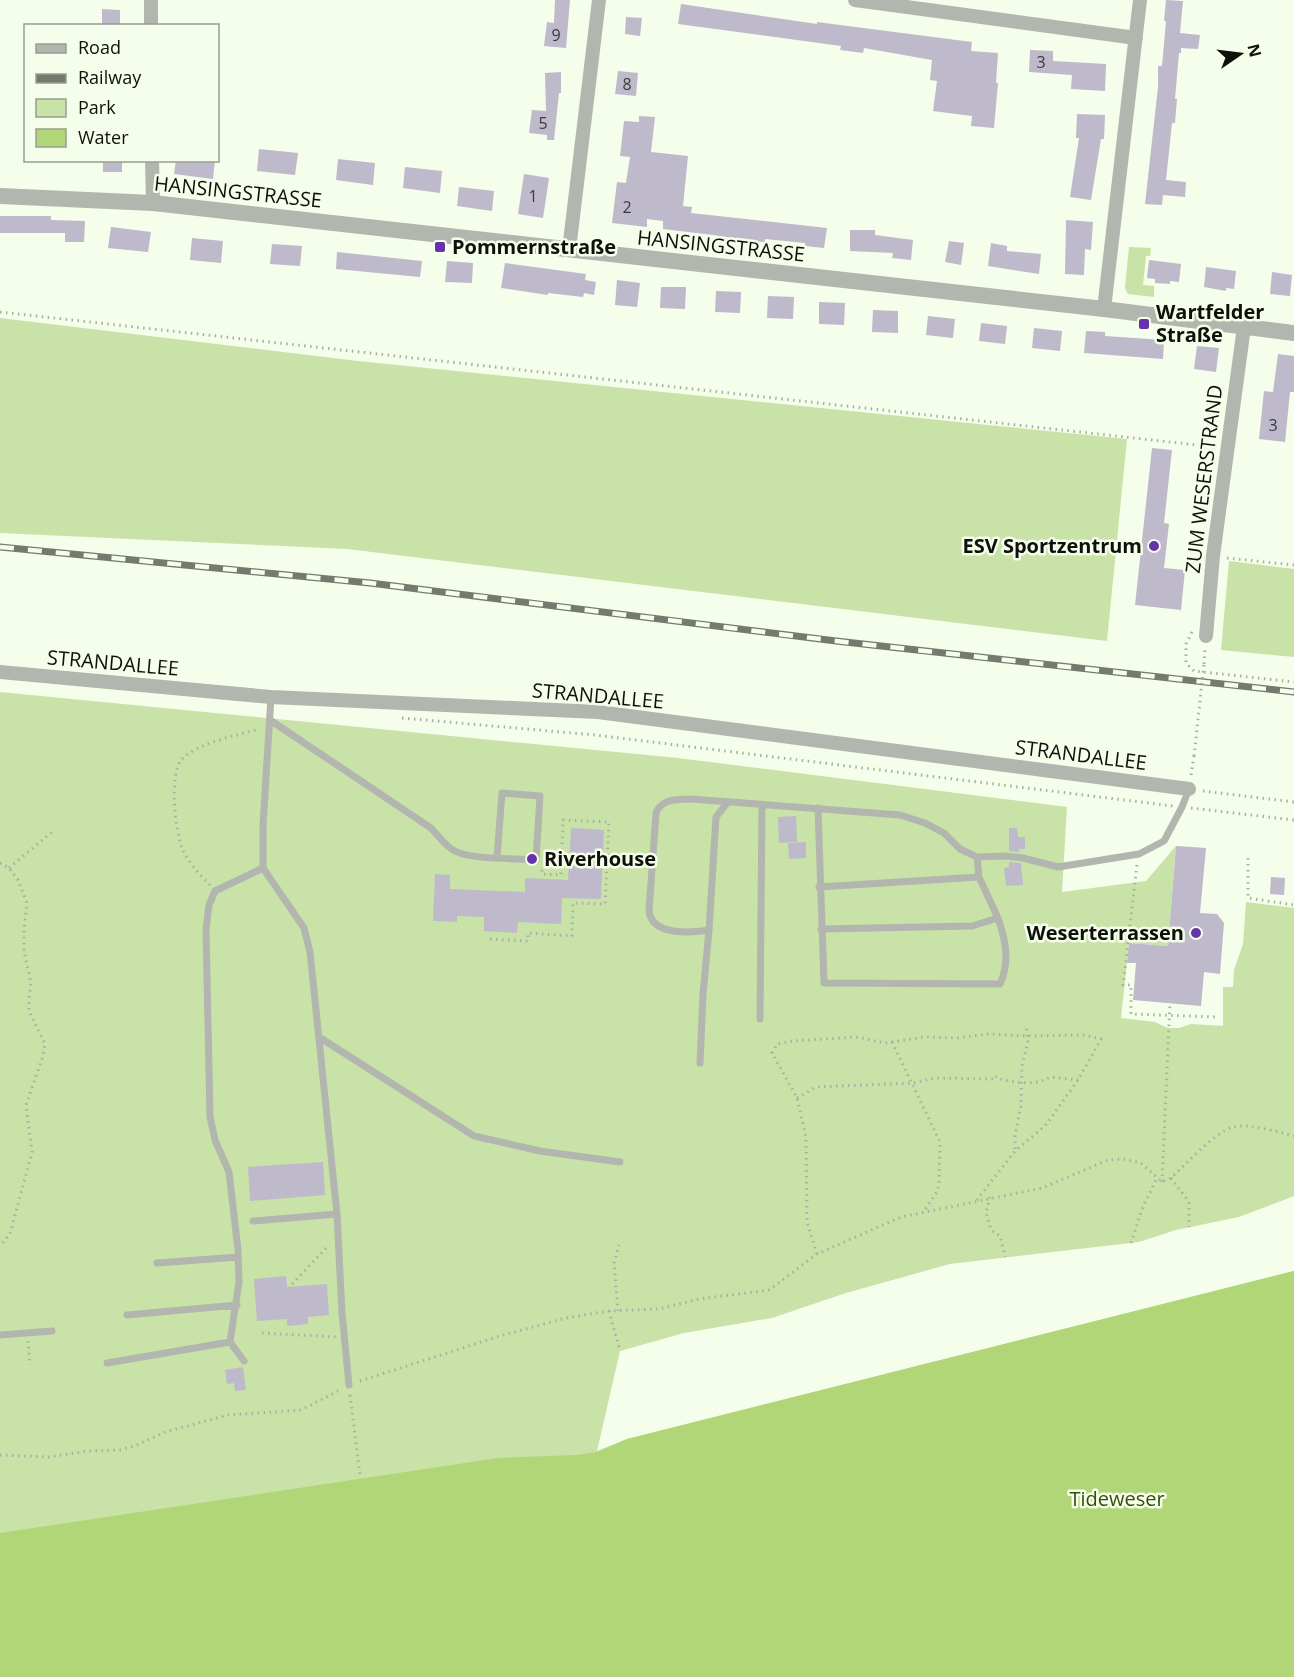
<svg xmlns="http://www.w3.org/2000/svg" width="1294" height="1677" font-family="'Open Sans',sans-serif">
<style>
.green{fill:#c9e2a8}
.water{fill:#b1d678}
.building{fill:#beb9cb}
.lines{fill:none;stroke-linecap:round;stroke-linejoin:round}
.path{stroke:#a9afa1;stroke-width:3;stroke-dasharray:1.5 4.5;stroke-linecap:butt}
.service{stroke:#b2b6ae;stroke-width:7}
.minor{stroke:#b2b6ae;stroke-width:14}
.tertiary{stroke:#b2b6ae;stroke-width:16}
.rail-casing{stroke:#757a6e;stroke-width:7}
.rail{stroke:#f5fdeb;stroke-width:4.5;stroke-dasharray:14;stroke-linecap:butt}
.path-bridge{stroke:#a9afa1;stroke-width:3;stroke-dasharray:1.5 4.5;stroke-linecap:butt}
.poi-dot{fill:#63a;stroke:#f5fdeb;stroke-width:2}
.labels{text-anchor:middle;stroke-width:5;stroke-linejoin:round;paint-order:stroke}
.number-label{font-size:16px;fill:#3a3a3a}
.street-label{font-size:20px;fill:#0e100a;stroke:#f5fdeb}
.poi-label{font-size:20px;font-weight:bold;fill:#0e100a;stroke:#f5fdeb;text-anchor:start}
.park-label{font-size:20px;fill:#384e07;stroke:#f5fdeb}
</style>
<rect width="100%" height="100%" fill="#f5fdeb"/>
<path class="green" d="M1129,247L1151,248L1150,256H1146L1143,285L1154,286V297L1128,294L1125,288Z
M0,318L358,361L1127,439L1107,641L347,549L0,533Z
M1229,561L1294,569V657L1221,650Z
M0,692L678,758L1067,807L1062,892L1146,881L1176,846L1168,946L1129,943L1121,1018L1155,1022L1168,1028H1179L1191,1024L1223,1026V987H1233L1234,970L1243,944L1246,902L1294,908V1196L1239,1217L1176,1230L1139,1242L950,1264L846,1293L772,1318L684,1333L620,1351L597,1451L627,1439L1294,1271V1677H0Z"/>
<path class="water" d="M1294,1271V1677H0V1533L498,1458L576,1455L597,1452L627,1439Z"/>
<path class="building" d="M555,0H570L566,48L544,46L547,22L554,23Z
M1166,0L1183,1L1180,33L1200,35L1198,49L1181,48V53H1179L1175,99H1177L1175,123H1172L1166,180L1186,182L1185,197L1163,195L1162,205L1145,204L1158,87V66H1162L1166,21H1164Z
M681,4L817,24V22L972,42L971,51L998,53L996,83H998L994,128L971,126L972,116L933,111L937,81L930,80L932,60L864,48L863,53L840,50L841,46L678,24Z
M102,9L120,10V26H102Z
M626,17L642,18L640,36L625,34Z
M1030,50L1053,51V61L1106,64L1105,91L1071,89L1072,75L1029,72Z
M618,71L638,73L636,96L615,94Z
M561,72V93H559L554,140H547V135L529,133L532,110L546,111L545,73Z
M1077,114L1105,115L1104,139H1101L1091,200L1070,197L1079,138H1076Z
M639,116L655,117L651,152L688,156L683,206L692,207L691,213L827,228L824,248L805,246V243L765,239V242L740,241V239L713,235L663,229V221L647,219V227L612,223L617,182L626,183L630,157L620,156L624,121L639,122Z
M259,149L298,153L295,175L257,171Z
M338,159L375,163L373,185L336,180Z
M103,160H122V172H103Z
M176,160H215L213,179L174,174Z
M405,167L442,171L440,193L403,188Z
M524,174L549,178L543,218L518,214Z
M459,187L494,191L492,211L457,206Z
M0,216H51V220L85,221L84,242H65V233H0Z
M1066,220L1093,222L1091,250L1085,249L1084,275L1065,274Z
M111,227L151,232L148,252L108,248Z
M850,230H875V235L913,240L911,260L892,258L893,253L850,251Z
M192,238L223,241L221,263L190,260Z
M949,241L964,243L961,265L945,262Z
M991,243L1007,246V251L1041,254L1039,274L988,266Z
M272,244L302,246L300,266L270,264Z
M337,252L422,261L420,277L336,269Z
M1149,260L1181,264L1179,282L1170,281V284L1155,283V279L1147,278Z
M447,261L473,263L472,283L445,282Z
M505,263L586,274L585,280L596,282L594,295L584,293L583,297L548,293V295L501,288Z
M1206,267L1236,271L1234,289L1226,288V291L1204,287Z
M1272,272L1292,275L1290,296L1270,294Z
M617,280L640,283L637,307L615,305Z
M661,287H686L685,309L660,308Z
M716,291L741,292L740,313L715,312Z
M768,296L794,297L793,319L767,318Z
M819,302L845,303L844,325L819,324Z
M873,310L898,311V333L872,332Z
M928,316L955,319L953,338L926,335Z
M981,323L1007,326L1005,344L979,341Z
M1034,328L1062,331L1060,351L1032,348Z
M1086,331L1105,332V336L1164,340L1163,359L1084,353Z
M1197,346L1219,348L1216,372L1194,369Z
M1278,354L1294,356V392H1290L1285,442L1259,439L1264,391L1273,392Z
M1152,448L1172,450L1164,523L1169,524L1164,568L1185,570L1181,610L1135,605Z
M796,816L797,842L779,843L778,817Z
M571,828L604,830L601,899L562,898L561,924L518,922L517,933L484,931V917L457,916V922L433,921L435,874L450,875V889L525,892V878L568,880Z
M1009,828H1017L1018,837H1025V849H1019V852L1009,851Z
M806,842V858L789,859L788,843Z
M1176,846L1206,848L1200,913L1217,914L1224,923L1220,974L1204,972L1201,1006L1133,1000L1136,963H1127L1129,943L1168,946Z
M1009,862L1021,863L1023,885L1006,886L1004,868L1009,867Z
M1271,877L1285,878L1284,895L1270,894Z
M323,1162L325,1195L250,1201L248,1167Z
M286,1276L287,1287L327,1284L329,1315L308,1317V1324L287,1326V1319L257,1321L254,1279Z
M243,1367L246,1390L235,1391L234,1383L227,1384L225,1370Z"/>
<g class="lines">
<path class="path" d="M0,312L1215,447
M1227,558L1294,565
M1192,632L1186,644V663L1194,671L1294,682
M1204,664L1205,647
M402,718L595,735L1173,806
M1191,775L1194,756
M1203,791L1294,802
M1191,808L1294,820
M547,856L561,857
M1248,858V898L1294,905
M0,863L9,868L18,880L27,903L24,929V951L31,983L29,998V1011L45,1044L43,1056L26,1105L32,1152L10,1234L0,1246
M1137,865L1123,985H1131V1014L1217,1017
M9,868L52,832
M210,885C200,875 187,861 182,848C175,831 169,772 182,759C199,742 236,736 259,729
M490,939L528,941V933L572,936L573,903L605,904L609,822L563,820L561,875L542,874V868
M892,1042L940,1142L939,1183L937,1192L924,1211
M797,1098L816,1087L913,1083L935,1078L994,1079L995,1076L1003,1080L1021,1083L1039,1082L1051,1077L1078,1080
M1015,1149V1136L1021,1105L1022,1066L1028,1041L1026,1026
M1171,1178L1189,1202V1227
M1162,1182L1170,1003
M990,1197L986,1213L991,1230L1000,1236L1005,1257
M1131,1243L1142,1209L1157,1178
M817,1254L807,1222L806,1137L797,1098L772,1053L777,1044L792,1041L856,1037L885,1043L925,1037L956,1038L988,1034L1027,1036L1085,1035L1101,1039L1078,1080L1045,1126L1015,1151L977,1200
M292,1284L329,1245
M609,1311L620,1351
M618,1311L614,1263L619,1245
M262,1333L336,1337
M28,1341L30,1365
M360,1381L500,1336L566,1318L609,1311L659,1309L699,1299L769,1290L817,1254L901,1217L1042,1188L1108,1160L1123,1159L1141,1163L1162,1182L1171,1178C1185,1165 1215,1132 1233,1127C1248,1123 1279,1132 1294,1136
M350,1395L360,1475
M0,1455L49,1457L88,1451L120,1450L137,1445L165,1432L228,1415L301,1410L340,1390"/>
<path class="service" d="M271,697L263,825V868L304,928L310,952L337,1214L342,1313L349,1385
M270,720L431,828C438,835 446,847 455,851C472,860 516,858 536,860L540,796L502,793L497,857
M728,802L716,817L709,930C691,933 652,936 649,911L656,813C662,798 677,800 691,799L900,815L925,823L944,833L960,849L977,857L1005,856L1023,858L1058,867L1139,854L1164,841L1182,807L1189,789
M818,808L824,983L1000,984C1010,962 1006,941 998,918
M819,887L979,877
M821,929L972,926L998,918L979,877L977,857
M760,1019L762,805
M319,1037L474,1136L540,1151L620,1162
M700,1063L703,994L709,930
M253,1221L337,1214
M157,1263L238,1257
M127,1315L237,1305
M0,1335L52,1331
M244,1361L230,1342L239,1282L238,1250L229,1172L215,1140L210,1117L206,930L209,905L215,891L263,868
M107,1363L230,1342"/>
<path class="minor" d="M151,0V26
M855,0L1136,38
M152,160L153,203
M569,250L599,0
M1104,309L1140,0
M1206,636L1213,556L1244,327
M0,672L271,697L598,712L1189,789"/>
<path class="tertiary" d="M0,196L153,203L1104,309L1294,333"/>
<defs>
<path id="rail" d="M0,547L370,583L836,641L1294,692"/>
</defs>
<use href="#rail" class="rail-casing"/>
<use href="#rail" class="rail"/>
<path class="path-bridge" d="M1194,756L1204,664"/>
</g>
<g class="poi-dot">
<rect x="434" y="241" width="12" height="12" rx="3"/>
<rect x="1138" y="318" width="12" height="12" rx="3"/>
<circle cx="1154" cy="546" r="6"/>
<circle cx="532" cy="859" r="6"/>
<circle cx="1196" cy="933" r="6"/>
</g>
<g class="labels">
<g class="number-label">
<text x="556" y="41">9</text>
<text x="1041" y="68">3</text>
<text x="627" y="90">8</text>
<text x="543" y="129">5</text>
<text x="533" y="202">1</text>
<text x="627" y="213">2</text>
<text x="1273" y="431">3</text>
</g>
<g class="street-label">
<text transform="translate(238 192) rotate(6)" y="7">HANSINGSTRASSE</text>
<text transform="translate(721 246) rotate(6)" y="7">HANSINGSTRASSE</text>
<text transform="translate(1204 479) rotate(-83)" y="7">ZUM WESERSTRAND</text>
<text transform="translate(113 663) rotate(5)" y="7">STRANDALLEE</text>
<text transform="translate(598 696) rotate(5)" y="7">STRANDALLEE</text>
<text transform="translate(1081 755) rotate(7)" y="7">STRANDALLEE</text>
</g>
<g class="poi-label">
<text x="452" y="254">Pommernstraße</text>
<text x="1156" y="319">Wartfelder<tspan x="1156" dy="23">Straße</tspan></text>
<text x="1142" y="553" text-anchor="end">ESV Sportzentrum</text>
<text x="544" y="866">Riverhouse</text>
<text x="1184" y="940" text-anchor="end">Weserterrassen</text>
</g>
<g class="park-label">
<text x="1117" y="1506">Tideweser</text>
</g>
</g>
<rect x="24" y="24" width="195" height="138" fill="#f5fdeb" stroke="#999e91" stroke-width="1.5"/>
<rect x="36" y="44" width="30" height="9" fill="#b2b6ae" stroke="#999e91" stroke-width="1.5"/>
<text x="78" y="54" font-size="18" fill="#0e100a">Road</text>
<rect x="36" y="74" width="30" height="9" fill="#757a6e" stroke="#999e91" stroke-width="1.5"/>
<text x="78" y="84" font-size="18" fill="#0e100a">Railway</text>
<rect x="36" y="99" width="30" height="18" fill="#c9e2a8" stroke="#999e91" stroke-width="1.5"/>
<text x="78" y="114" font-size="18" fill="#0e100a">Park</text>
<rect x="36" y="129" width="30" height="18" fill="#b1d678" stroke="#999e91" stroke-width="1.5"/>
<text x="78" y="144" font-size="18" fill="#0e100a">Water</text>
<g transform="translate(1240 54) rotate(76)" stroke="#f5fdeb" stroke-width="4.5" paint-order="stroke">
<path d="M0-4.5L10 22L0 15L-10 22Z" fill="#0e100a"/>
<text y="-9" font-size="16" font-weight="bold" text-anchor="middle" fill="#0e100a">N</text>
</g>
</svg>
